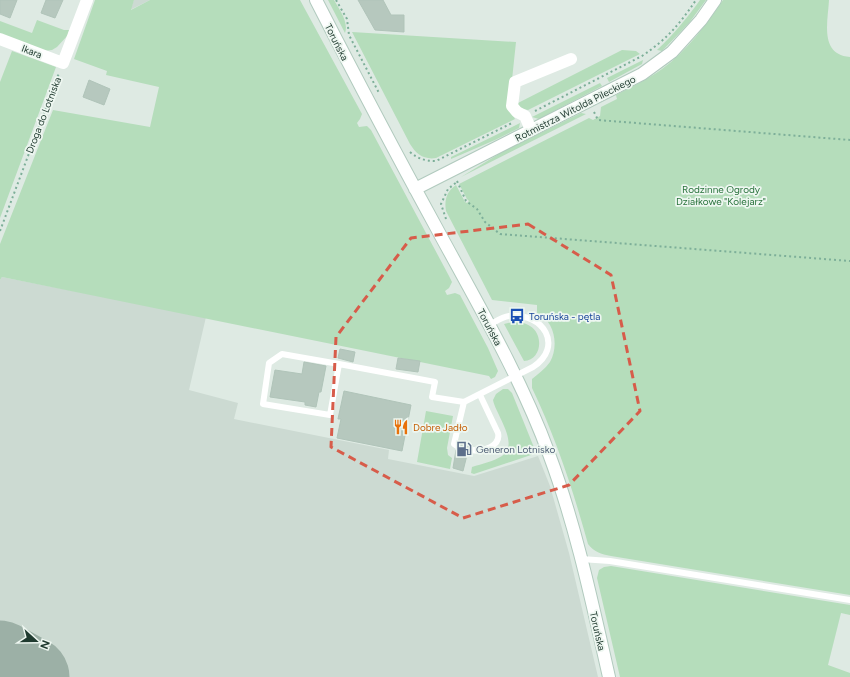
<svg xmlns="http://www.w3.org/2000/svg" width="850" height="677" font-family="Figtree,sans-serif">
<style>
.built{fill:#ccdad2}
.green{fill:#b5ddbb}
.lines{fill:none;stroke-linecap:round;stroke-linejoin:round}
.runway{stroke:#9cb0a6;stroke-width:81}
.building{fill:#b6c8be;stroke:#b0c4b9}
.secondary-casing{stroke:#b1cabe;stroke-width:14}
.path{stroke:#7daf99;stroke-width:2;stroke-dasharray:2 3;stroke-linecap:butt}
.lane{stroke:#fff;stroke-width:6}
.street{stroke:#fff;stroke-width:12}
.secondary{stroke:#fff;stroke-width:12}
.marked{fill:none;stroke:#d75c4a;stroke-width:3;stroke-dasharray:8 5;stroke-linejoin:round}
.labels{text-anchor:middle;stroke-width:3.5;stroke-linejoin:round;paint-order:stroke}
.street-label{font-size:10px;fill:#1f3a2f;stroke:#eef7f1}
.park-label{font-size:10px;fill:#28723b;stroke:#eef7f1}
.transit-label{font-size:10px;fill:#164399;stroke:#eef7f1;text-anchor:start}
.food-label{font-size:10px;fill:#c56008;stroke:#eef7f1;text-anchor:start}
.service-label{font-size:10px;fill:#4e5e75;stroke:#eef7f1;text-anchor:start}
</style>
<rect width="100%" height="100%" fill="#deeae3"/>
<path class="built" d="M134,0H150L130,10Z
M2,277L206,317L189,390L238,403L234,419L389,450L388,459L474,476L538,456L550,486L569,553L598,677H0V280Z"/>
<path class="green" d="M95,0H134L131,10L150,0H300L362,114L360,119L357,123L359,127L367,126L371,130L449,276L452,282L449,288L445,291L447,295L455,293L460,295L488,348L498,371L495,377L491,379L489,376L2,277L0,280V244L53,110L150,127L159,87L106,75L107,71L74,59Z
M328,0H334C339,9 349,22 345,33Z
M700,0H706L689,23L662,51L657,50C674,34 687,18 700,0Z
M723,0H829C828,21 819,55 850,57V595L611,556C601,554 594,552 588,544C573,490 556,438 532,388V379C538,374 545,369 550,362C559,346 555,321 537,313V305L492,300L446,211C444,200 447,191 456,185L465,202L467,203L469,201L467,199L459,184L589,118L593,120L600,116L601,107L617,99L616,95C631,87 648,79 662,69C687,51 705,26 723,0Z
M37,20L64,30H69L68,35L57,47L52,50L44,51L0,34V21L32,33Z
M352,32L516,42L509,108L515,119L436,158C424,160 416,154 410,144Z
M622,50L636,51L640,54L528,110L523,109L516,104Z
M12,51L56,67L0,218V82Z
M643,60L642,64L609,82L607,78Z
M600,83L602,86L539,119L532,117Z
M581,113L586,114L461,177L502,152Z
M520,123L519,128L495,140L451,159V157Z
M512,322C518,322 524,322 530,326C544,334 542,360 524,361L504,324Z
M503,389H508L512,393L535,450V452L531,455L474,474L471,473L472,467C482,464 494,461 502,456C520,444 496,415 493,400L496,394Z
M426,411L453,416L447,448L448,455L452,458L450,469L417,462Z
M611,566L850,605V615L841,613L828,665L850,673V677H620L597,578L599,570L604,567Z"/>
<g class="lines">
<path class="runway" d="M0,661L29,677"/>
</g>
<path class="building" d="M0,0H17L10,18L0,14Z
M46,0H63L55,18L41,13Z
M358,0H383L391,15H404V32L375,30Z
M89,80L110,89L104,105L83,97Z
M340,349L355,352L353,362L338,358Z
M398,358L420,361L418,372L396,369Z
M304,362L326,366L321,392H319L316,407L305,405V402L270,397L275,370L302,374Z
M344,391L411,405L402,451L337,438L341,419H338Z
M459,442L473,445L468,448V452L471,454L470,456L467,455L463,471L453,468L456,450H459L461,447Z"/>
<g class="lines">
<defs>
<path id="secondary" d="M316,0C355,76 395,152 436,227C476,301 520,375 549,454C576,526 592,602 609,677
M415,189L642,74L672,52L701,20L715,0"/>
</defs>
<use href="#secondary" class="secondary-casing"/>
<path class="path" d="M336,0L347,19L349,35L379,93
M535,111L642,56C667,39 679,25 696,0
M594,112L598,120L850,140
M410,152C418,159 426,161 436,161L512,123
M457,181L466,201L477,209L485,222L500,234L850,261
M446,219L441,204L448,189L457,182
M0,231L59,73"/>
<path class="lane" d="M339,364L282,354L269,363L263,404L330,415L339,364L435,382L432,397L464,402L533,367C564,347 544,312 509,316C502,317 495,322 489,325
M457,446L454,444L464,402
M472,450C483,452 501,446 498,433L480,395
M581,559L610,561L850,600"/>
<path class="street" d="M0,39L63,63L87,0
M531,130L525,116L517,112L512,106L515,82L571,59"/>
<use href="#secondary" class="secondary"/>
</g>
<path class="marked" d="M528,224L611,275L640,411L569,485L463,518L331,447L336,337L411,238Z"/>
<defs>
<symbol id="bus-bare" viewBox="-9 -9 18 18"><path d="M-5-6H5V4H4V6H2V4H-2V6H-4V4H-5ZM-3.5-4V0h7V-4ZM-3.5 1.2v1.5H-2V1.2ZM2 1.2v1.5H3.5V1.2Z" fill="#1a4fb4" stroke="#eef7f1" stroke-width="2.5" paint-order="stroke"/></symbol>
<symbol id="restaurant-bare" viewBox="-9 -9 18 18"><path d="M-5-6h1v4h1v-4h1v4h1v-4h1v5L-1.5 .5V6h-2V.5L-5-1ZM5-6V6H3V1.5H1.5Q1.5-4 5-6Z" fill="#e8710a" stroke="#eef7f1" stroke-width="2.5" paint-order="stroke"/></symbol>
<symbol id="fuel-bare" viewBox="-9 -9 18 18"><path d="M-5.5-6h7V0h2V4h1.3V-2.5L3-4.5l.8-.8L6-3V5H2.5V1h-1V6h-7ZM-4.2-4.7v3.2H.2V-4.7Z" fill="#5c6f8a" stroke="#eef7f1" stroke-width="2.5" paint-order="stroke"/></symbol>
</defs>
<g fill-rule="evenodd">
<use href="#bus-bare" x="506" y="305" width="22" height="22"/>
<use href="#restaurant-bare" x="390" y="416" width="22" height="22"/>
<use href="#fuel-bare" x="453" y="438" width="22" height="22"/>
</g>
<g class="labels">
<g class="street-label">
<text transform="translate(337 42) rotate(63)" y="4">Toruńska</text>
<text transform="translate(32 51) rotate(21)" y="4">Ikara</text>
<text transform="translate(575 108) rotate(-27)" y="4">Rotmistrza Witolda Pileckiego</text>
<text transform="translate(43 115) rotate(-69)" y="4">Droga do Lotniska</text>
<text transform="translate(490 327) rotate(62)" y="4">Toruńska</text>
<text transform="translate(598 631) rotate(77)" y="4">Toruńska</text>
</g>
<g class="park-label">
<text x="721" y="193">Rodzinne Ogrody<tspan x="721" dy="12">Działkowe "Kolejarz"</tspan></text>
</g>
<g class="transit-label">
<text x="529" y="320">Toruńska - pętla</text>
</g>
<g class="food-label">
<text x="413" y="431">Dobre Jadło</text>
</g>
<g class="service-label">
<text x="476" y="453">Generon Lotnisko</text>
</g>
</g>
<g transform="translate(36 641) rotate(111)" stroke="#eef7f1" stroke-width="3" paint-order="stroke">
<path d="M0-3L7 15L0 10L-7 15Z" fill="#1f3a2f"/>
<text y="-6" font-size="11" font-weight="bold" text-anchor="middle" fill="#1f3a2f">N</text>
</g>
</svg>
